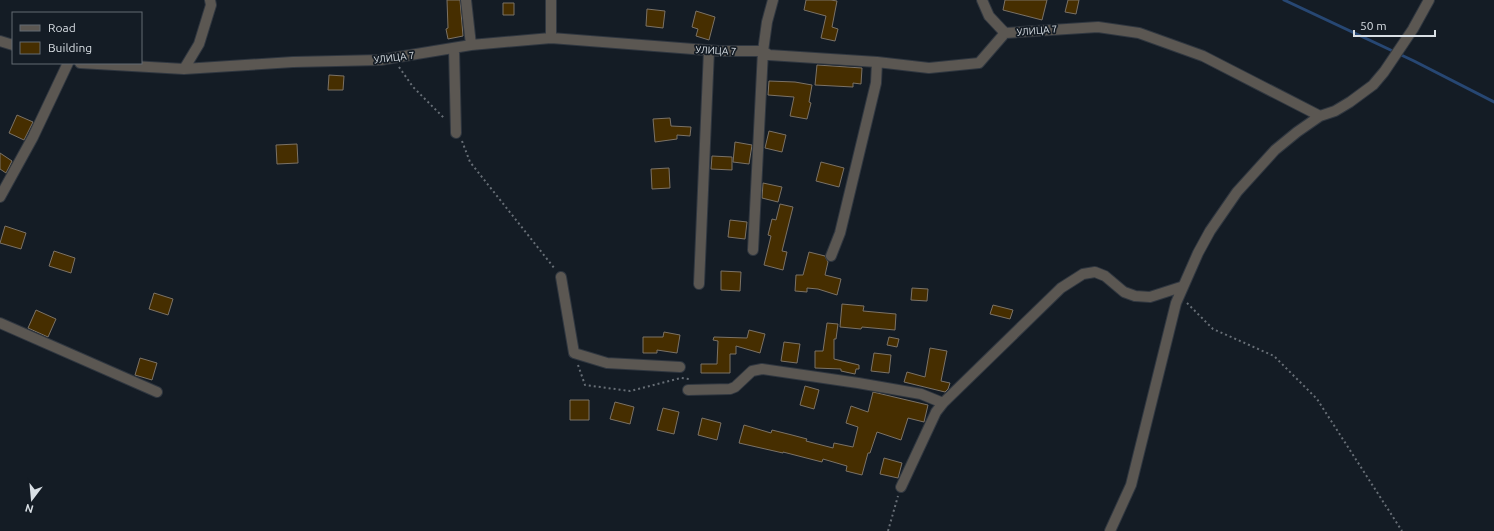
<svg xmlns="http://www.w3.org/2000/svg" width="1494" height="531" font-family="Ubuntu,sans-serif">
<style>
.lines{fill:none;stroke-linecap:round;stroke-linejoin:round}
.stream{stroke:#274773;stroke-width:3}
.building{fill:#462e00;stroke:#7b7266}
.street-casing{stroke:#303740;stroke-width:12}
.path{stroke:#676e76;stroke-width:2;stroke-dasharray:2 3;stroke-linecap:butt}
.street{stroke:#5b5752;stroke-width:10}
.labels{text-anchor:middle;stroke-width:3.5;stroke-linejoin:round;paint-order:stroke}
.street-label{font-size:10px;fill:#d9dfe5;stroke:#141c25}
</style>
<rect width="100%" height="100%" fill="#141c25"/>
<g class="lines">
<path class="stream" d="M1284,0L1414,61L1494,102"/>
</g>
<path class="building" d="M447,0H460L463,36L448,39L446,29L448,28Z
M806,0H831L837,1L832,27L838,29L835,41L821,38L826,16L804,10Z
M1005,0H1047L1042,20L1003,10Z
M1068,0H1079L1076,14L1065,12Z
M503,3H514V15H503Z
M647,9L665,11L663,28L646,26Z
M696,11L715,17L709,40L696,36L698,29L692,27Z
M817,65L862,68L861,84L853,83V87L815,85Z
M329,75L344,76L343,90H328Z
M769,81L795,82L812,85L809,102L811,103L807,119L790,116L794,97L768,95Z
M17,115L33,122L24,140L9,133Z
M670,118L671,126L691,127L690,136L677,135V139L655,142L653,119Z
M769,131L786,135L782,152L765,148Z
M735,142L752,145L749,164L733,162Z
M297,144L298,163L277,164L276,145Z
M0,153L12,161L6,173L0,169Z
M712,156L732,157V170L711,169Z
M821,162L844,168L839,187L816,181Z
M669,168L670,188L652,189L651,169Z
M763,183L782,187L778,202L762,198Z
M780,204L793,207L782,251L787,252L783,270L764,265L771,236L768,235L772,219L776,220Z
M730,220L747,222L745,239L728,237Z
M5,226L26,233L21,249L0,243Z
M54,251L75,258L71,273L49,266Z
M809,252L825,256L828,262L825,275L841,279L837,295L818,289L807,288V292L795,291L796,275H803Z
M721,271L741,272L740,291L721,290Z
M912,288L928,289L927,301L911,300Z
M154,293L173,299L168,315L149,309Z
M842,304L864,306L863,311L896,314L895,330L862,327L861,329L840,327Z
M993,305L1013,310L1010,319L990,314Z
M36,310L56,319L48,337L28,328Z
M827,323L838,324L836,339H834V359L859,365V369H856L855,374L841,371V369L815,368V351H823Z
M749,330L765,334L760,353L736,346V354H730V373H701V364H717L718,341L713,340L714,337L747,338Z
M664,332L680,335L677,353L657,350V353H643V337H663Z
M889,337L899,339L897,347L887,345Z
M784,342L800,344L797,363L781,361Z
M930,348L947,351L941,381L950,383L948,389L945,392L904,382L907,372L925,377Z
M874,353L891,355L889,373L871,371Z
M140,358L157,363L152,380L135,375Z
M805,386L819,390L814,409L800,405Z
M873,392L928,405L924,422L908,418L901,440L877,432L870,453H868L862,475L846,471L847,466L823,459L822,462L783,452V453L739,443L744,425L771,433L772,430L792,435L807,439L806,441L833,448L834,443L853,447L858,427L846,423L851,406L868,412Z
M570,400H589V420H570Z
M615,402L634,407L630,424L610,419Z
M663,408L679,412L674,434L657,430Z
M702,418L721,423L717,440L698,435Z
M884,458L902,463L898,478L880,474Z"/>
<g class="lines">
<defs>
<path id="street" d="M466,0L471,45
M982,0L989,16L1005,33
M551,38V0
M0,41L13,45
M454,48L456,133
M80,63L184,69L293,62L380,60L471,45L551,38L719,51H763L769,55L877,62L929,68L979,63L1005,33L1098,27L1139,33L1203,56L1320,116
M184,69L199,44L211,5L210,0
M0,197L33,137L68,63
M753,250L763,51L767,22L773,0
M831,256L840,233L876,83L877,62
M561,277L574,353L607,363L680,367
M699,284L709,50
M0,323L157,392
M688,390L730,389L735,387L752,371L762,369L858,383L921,394L943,403
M901,487L936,412L943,403L1061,288L1083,274L1095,272L1105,276L1124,292L1135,296L1150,297L1181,287
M1110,531L1131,485L1176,303L1198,253L1210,231L1237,192L1275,150L1297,132L1320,116L1335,111L1350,102L1373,85L1384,72L1413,29L1429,0"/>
</defs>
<use href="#street" class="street-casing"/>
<path class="path" d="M399,67L413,87L445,119
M462,141L470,162L555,269
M1187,303L1213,329L1274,356L1317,399L1402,531
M578,365L585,385L630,391L681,378L689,379
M888,531L898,496"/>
<use href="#street" class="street"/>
</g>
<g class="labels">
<g class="street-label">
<text transform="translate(1037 30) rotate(-5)" y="4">УЛИЦА 7</text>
<text transform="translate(716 50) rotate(3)" y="4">УЛИЦА 7</text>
<text transform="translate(394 57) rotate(-7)" y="4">УЛИЦА 7</text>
</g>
</g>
<rect x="12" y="12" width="130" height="52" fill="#141c25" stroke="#636a72"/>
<rect x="20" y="25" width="20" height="6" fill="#5b5752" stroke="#636a72"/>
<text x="48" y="32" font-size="12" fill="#d9dfe5">Road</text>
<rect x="20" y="42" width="20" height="12" fill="#462e00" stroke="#636a72"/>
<text x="48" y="52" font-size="12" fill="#d9dfe5">Building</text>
<g transform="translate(32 499) rotate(196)" stroke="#141c25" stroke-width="3" paint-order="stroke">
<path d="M0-3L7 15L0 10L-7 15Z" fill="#d9dfe5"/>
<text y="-6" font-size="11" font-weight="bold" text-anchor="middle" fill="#d9dfe5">N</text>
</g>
<path d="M1354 30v6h81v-6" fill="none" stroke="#d9dfe5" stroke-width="2"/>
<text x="1360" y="30" font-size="12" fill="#d9dfe5" stroke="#141c25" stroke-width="3" paint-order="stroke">50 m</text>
</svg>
